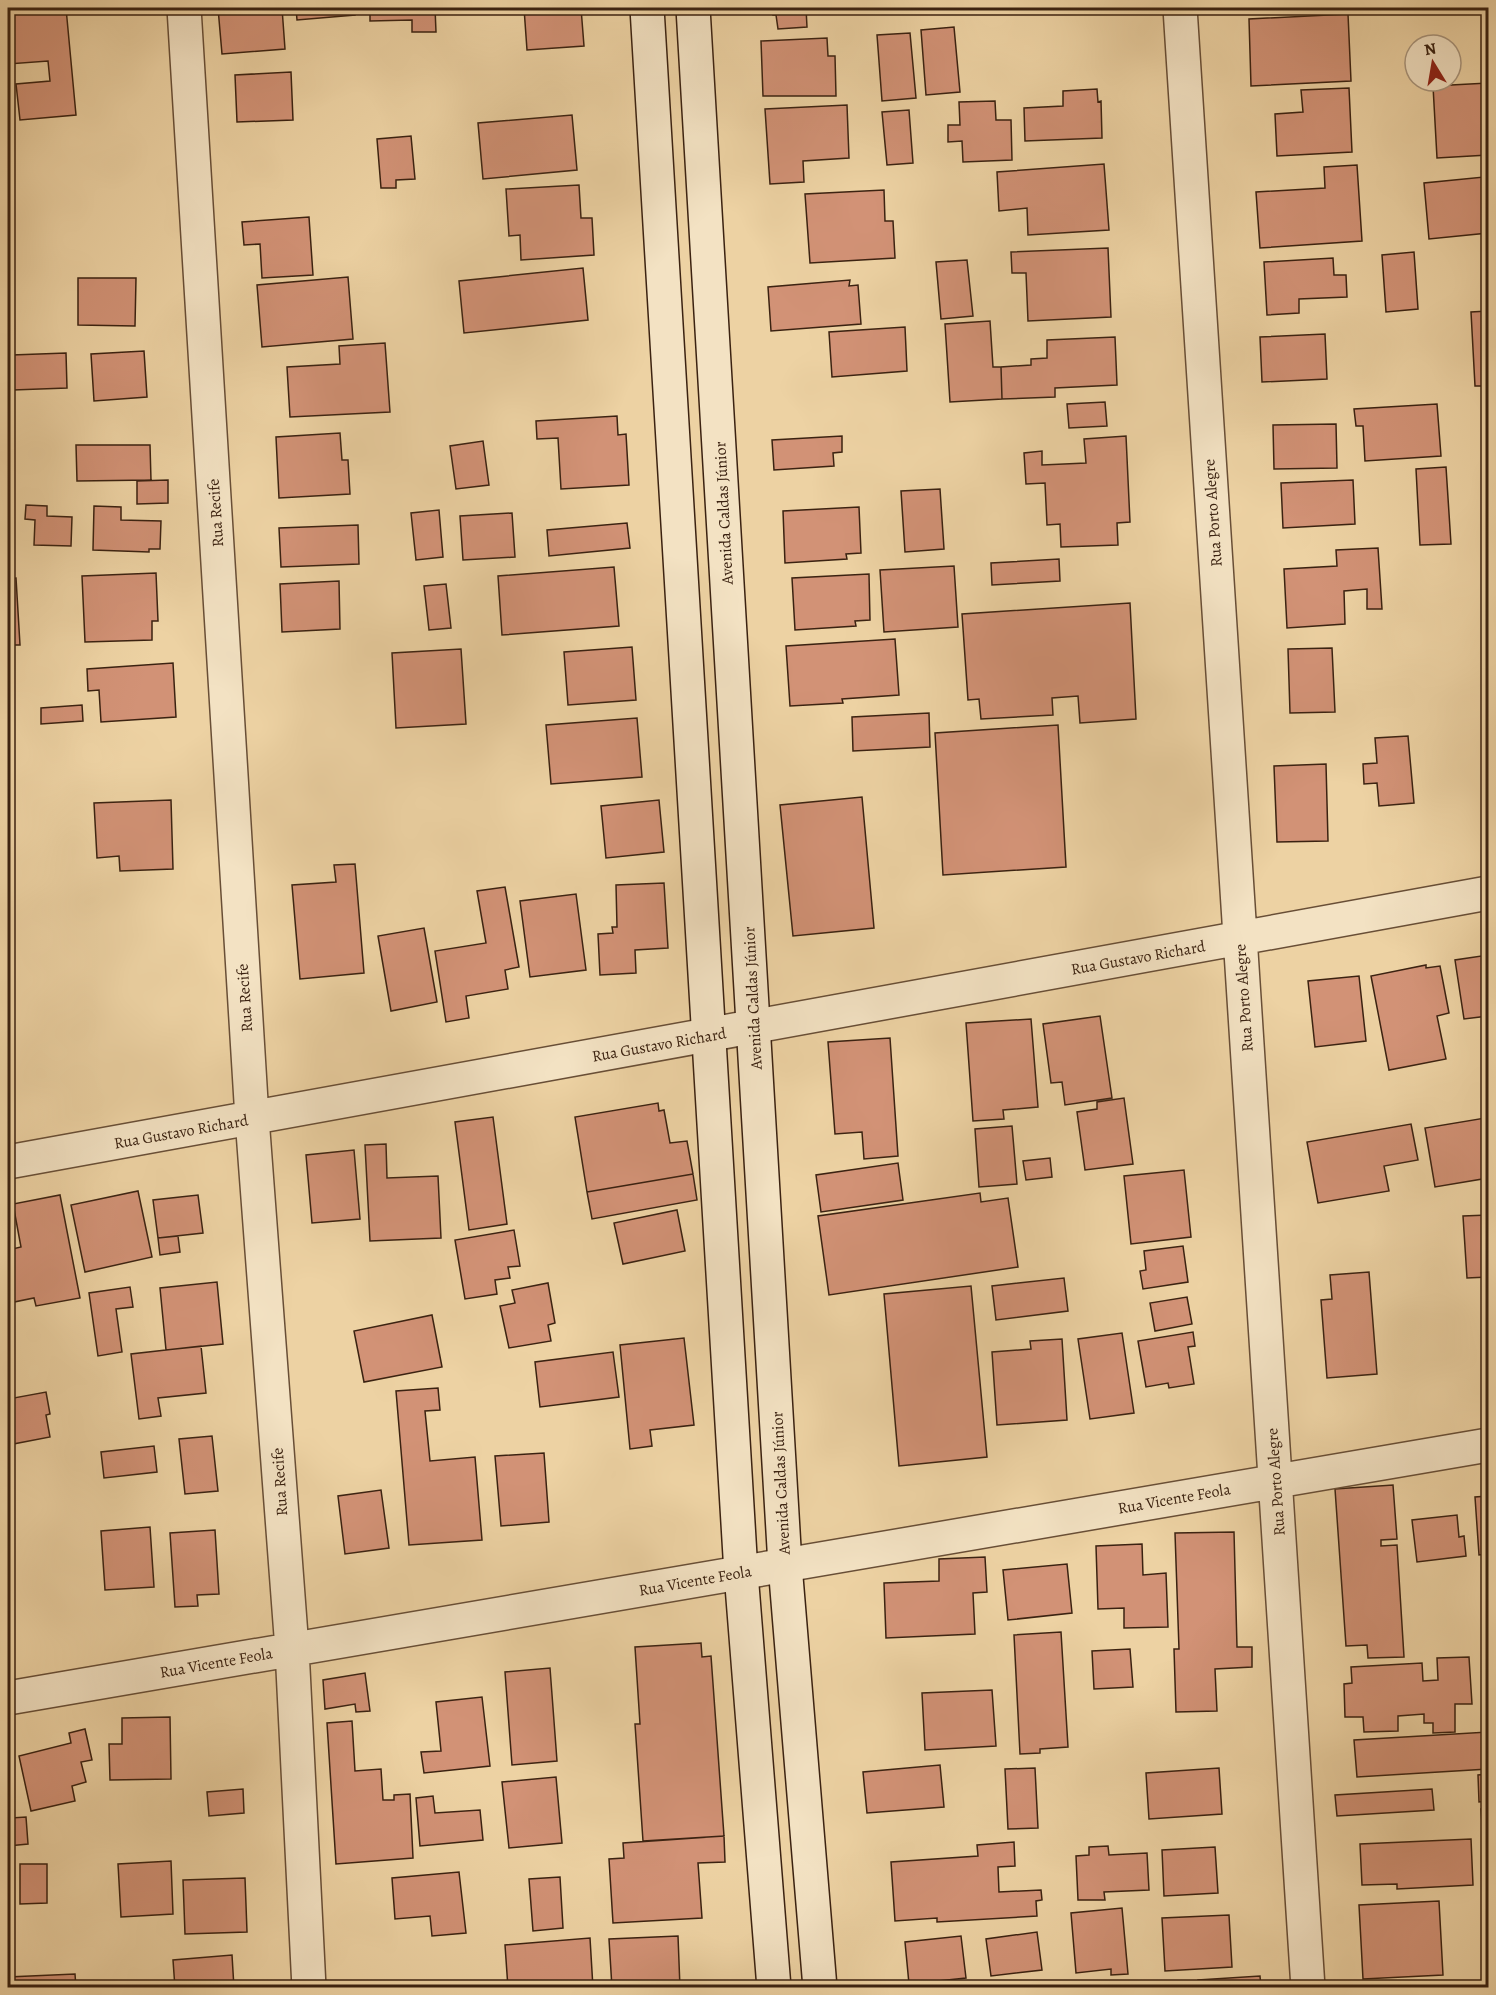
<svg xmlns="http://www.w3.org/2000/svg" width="1496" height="1995" font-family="Alegreya,serif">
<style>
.building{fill:#d29276;stroke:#3b2211;stroke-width:1.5}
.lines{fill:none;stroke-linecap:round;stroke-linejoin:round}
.street-casing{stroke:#684e36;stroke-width:36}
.secondary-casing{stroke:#3b2211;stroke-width:36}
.street{stroke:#f3e2c3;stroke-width:33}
.secondary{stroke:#f3e2c3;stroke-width:33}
.labels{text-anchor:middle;stroke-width:4.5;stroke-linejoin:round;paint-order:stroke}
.street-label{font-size:16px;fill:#3b2211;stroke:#f3e2c3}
</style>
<rect width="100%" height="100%" fill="#edd2a3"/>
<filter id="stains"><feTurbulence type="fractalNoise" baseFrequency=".00333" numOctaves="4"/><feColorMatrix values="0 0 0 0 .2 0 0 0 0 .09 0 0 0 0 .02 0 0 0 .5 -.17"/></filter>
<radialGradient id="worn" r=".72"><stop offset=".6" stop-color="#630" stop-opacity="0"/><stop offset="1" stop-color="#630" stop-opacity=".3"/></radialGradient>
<path class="building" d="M8,8H66L76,115L20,120L16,84L50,81L48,61L8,64Z
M218,8H282L285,49L222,54Z
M296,8H354L355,15L297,20Z
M370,8H435L436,32H412V20L370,21Z
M524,8H581L584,46L527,50Z
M773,8H806L807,27L778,29L776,15H773Z
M1048,8H1095L1049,13Z
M1348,14L1351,81L1251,86L1249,19Z
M954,27L960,92L926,95L921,30Z
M910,33L916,98L882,101L877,35Z
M827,38L828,56H835L836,96H763L761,41Z
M291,72L293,120L237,122L235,75Z
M1488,83V155L1437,158L1433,86Z
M1349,88L1352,152L1277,156L1275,114L1303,112L1301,90Z
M1097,89L1098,102L1101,101L1102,138L1025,141L1024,108L1063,106V91Z
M995,101L996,120H1011L1012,160L963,162L962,141L948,142V125H960L959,102Z
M847,105L849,158L803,161L804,182L770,184L765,109Z
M909,110L913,163L887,165L882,112Z
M572,115L577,170L483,179L478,123Z
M411,136L415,179L396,180V188H381L377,139Z
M1104,164L1109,230L1028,235L1027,208L999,211L997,172Z
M1357,165L1362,241L1260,248L1256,192L1325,188L1324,167Z
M1484,177L1488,233L1429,239L1424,183Z
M579,185L581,218H592L594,255L521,260L520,235L509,236L506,189Z
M884,190L885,221H893L895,258L810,263L805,194Z
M8,210L11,251H8Z
M309,217L313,275L262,278L260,244L244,245L242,222Z
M1108,248L1111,317L1028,321L1026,273H1012L1011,252Z
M1414,252L1418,309L1386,312L1382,255Z
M1333,258L1334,275H1346L1347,297L1299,299V313L1267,315L1264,262Z
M967,260L973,316L941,319L936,262Z
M583,268L588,320L464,333L459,281Z
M348,277L353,339L262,347L257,285Z
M78,278H136L135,326L78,325Z
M850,280L849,286L858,285L861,324L771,331L768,287Z
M1488,311V386H1475L1471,312Z
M990,321L993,367H1001L1002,399L950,402L945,324Z
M905,327L907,371L832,377L829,332Z
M1325,334L1327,379L1262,382L1260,337Z
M1115,337L1117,385L1055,388V397L1002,399L1001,367L1031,365V359L1047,358V340Z
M385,343L390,412L290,417L287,367L340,364L339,346Z
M144,351L147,397L94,401L91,354Z
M66,353L67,388L13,390L12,355Z
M1105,402L1107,426L1069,428L1067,404Z
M1437,404L1441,456L1365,461L1363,426H1356L1354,409Z
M617,416L618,435L626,434L629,485L561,489L558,438L537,439L536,421Z
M1336,424L1337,468L1274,469L1273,425Z
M340,433L342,460H348L350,494L279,498L276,437Z
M842,436V452L833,453L834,466L774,470L772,440Z
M1126,436L1130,522L1117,523L1118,545L1061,547L1060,524L1047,525L1045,483L1026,484L1024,453L1042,451V465L1086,463L1084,439Z
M483,441L489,485L456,489L450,446Z
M76,445H150L151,480L77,481Z
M1446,467L1451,544L1420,545L1416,469Z
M168,480V503L137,504V481Z
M1353,480L1355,524L1283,528L1281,483Z
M940,489L944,549L905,552L901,491Z
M26,505L47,506V516L72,517L71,546L34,545L35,520L25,519Z
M94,506L121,507V520L161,521L160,549H149V552L93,550Z
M859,507L861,553L846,554L847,559L785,563L783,511Z
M439,510L443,557L416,560L411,513Z
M512,513L515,557L463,560L460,516Z
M627,523L630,548L549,556L547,530Z
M358,525L359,564L281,567L279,528Z
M1378,548L1382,609H1367V589L1344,591L1345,624L1287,628L1284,569L1337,566L1336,550Z
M1059,559L1060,581L992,585L991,563Z
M954,566L958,627L884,632L880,570Z
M614,567L619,626L502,635L498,576Z
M156,573L158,621H152V640L85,642L82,576Z
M869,574L870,620L855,621L856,626L795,630L792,578Z
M16,578L20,645H8V579Z
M339,581L340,629L282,632L280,584Z
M446,584L451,628L429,630L424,586Z
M1130,603L1136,719L1080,723L1078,696L1052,698L1053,715L981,719L979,699L968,700L962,614Z
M895,639L899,695L842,699L843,703L790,706L786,646Z
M632,647L636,700L568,705L564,652Z
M1332,648L1335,712L1290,713L1288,649Z
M461,649L466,724L396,728L392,653Z
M173,663L176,717L101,722L99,690L88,691L87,669Z
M82,705L83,721L41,724V708Z
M929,713L930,747L853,751L852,717Z
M637,718L642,777L551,784L546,725Z
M1058,725L1066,867L943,875L935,733Z
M1408,736L1414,803L1379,806L1377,783L1364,784L1363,764L1377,763L1375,738Z
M1326,764L1328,841L1277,842L1274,766Z
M862,797L874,928L793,936L780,805Z
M171,800L173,869L120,871L119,856L97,858L94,803Z
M659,800L664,852L606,858L601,806Z
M355,864L364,973L300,979L292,885L336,882L334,865Z
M664,883L668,948L635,950L636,973L600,975L598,934L613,933L612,927H617L616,885Z
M505,887L519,967L505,970L508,989L466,996L469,1018L446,1022L435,951L486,943L477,891Z
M576,894L586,970L530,977L520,901Z
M424,928L437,1002L391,1011L378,936Z
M1488,955V1016L1464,1019L1455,960Z
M1426,965V968L1440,966L1449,1013L1437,1016L1446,1059L1389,1070L1371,976Z
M1359,976L1366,1041L1315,1047L1308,981Z
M1100,1016L1112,1098L1065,1105L1062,1082L1051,1083L1043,1024Z
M1031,1019L1038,1107L1003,1110L1004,1119L973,1121L966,1023Z
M890,1038L898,1156L864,1159L862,1132L835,1134L828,1042Z
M1124,1098L1133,1164L1085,1170L1077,1112L1097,1109V1102Z
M658,1103L659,1111L664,1110L670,1143L687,1141L693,1174L587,1192L575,1117Z
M493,1117L507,1224L469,1230L455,1122Z
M1485,1118L1488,1142V1178L1435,1187L1425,1128Z
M1411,1124L1418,1160L1384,1166L1389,1191L1318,1203L1307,1142Z
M1012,1126L1017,1184L979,1187L975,1129Z
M386,1144L387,1178L438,1176L441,1238L370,1241L365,1145Z
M354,1150L360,1219L312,1223L306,1155Z
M1050,1158L1052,1177L1026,1180L1023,1161Z
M898,1163L903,1200L821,1212L816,1175Z
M1184,1170L1191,1237L1131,1244L1124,1176Z
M693,1174L697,1200L592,1219L587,1192Z
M138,1191L152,1257L85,1272L71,1205Z
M980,1193L981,1202L1008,1198L1018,1267L829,1295L818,1216Z
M60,1195L80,1298L36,1306L34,1298L14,1302L8,1266V1250L21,1247L13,1204Z
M198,1195L203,1233L158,1238L153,1200Z
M677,1210L685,1251L623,1264L614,1223Z
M1488,1215V1277L1467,1278L1463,1216Z
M514,1230L520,1266L508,1267L510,1278L495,1280L497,1294L465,1299L455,1240Z
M178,1236L180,1252L160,1255L158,1238Z
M1183,1246L1188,1282L1143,1289L1140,1271L1146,1270L1144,1251Z
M1369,1272L1377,1374L1327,1378L1321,1300L1332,1299L1330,1275Z
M1064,1278L1068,1311L996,1320L992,1286Z
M217,1282L223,1344L166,1350L160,1288Z
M548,1283L555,1323L548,1325L551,1341L509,1348L500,1306L515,1303L512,1290Z
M971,1286L987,1457L899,1466L884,1294Z
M130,1287L133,1307L116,1309L122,1352L98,1356L89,1293Z
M1187,1297L1192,1324L1155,1331L1150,1303Z
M432,1315L442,1367L364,1382L354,1331Z
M1193,1332L1195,1346L1188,1347L1194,1384L1169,1388L1168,1383L1146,1387L1138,1341Z
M1122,1333L1134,1413L1090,1419L1078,1339Z
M684,1338L694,1425L650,1430L652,1446L630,1449L620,1345Z
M1062,1339L1067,1420L997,1425L992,1352L1031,1349L1030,1341Z
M201,1346L206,1393L158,1398L161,1416L139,1419L131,1354Z
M613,1352L619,1397L540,1407L535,1362Z
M438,1388L440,1410L425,1411L430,1461L475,1457L482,1540L409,1545L396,1391Z
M46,1392L50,1414L46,1415L50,1437L8,1445V1399Z
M212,1436L218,1491L185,1494L179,1439Z
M154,1446L157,1472L104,1478L101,1452Z
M544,1453L549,1522L501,1526L495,1456Z
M8,1469L13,1499L8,1500Z
M1393,1485L1397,1539L1381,1540V1546L1397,1545L1404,1657L1368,1658L1367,1645L1346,1646L1335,1489Z
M381,1490L389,1548L345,1554L338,1496Z
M1488,1496V1554L1479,1555L1475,1497Z
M1457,1515L1459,1537L1464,1536L1466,1556L1417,1562L1412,1520Z
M150,1527L154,1587L105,1590L101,1531Z
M215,1530L219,1594L197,1595L198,1606L175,1607L170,1533Z
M1234,1532L1237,1647H1252V1667L1215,1669L1217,1711L1176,1712L1174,1649H1179L1175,1533Z
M1142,1544L1143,1575L1166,1573L1168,1627L1124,1628V1608L1098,1609L1096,1546Z
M985,1557L987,1592L973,1593L975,1634L886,1638L884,1583L939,1581V1559Z
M1067,1564L1072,1613L1008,1620L1003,1570Z
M1061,1632L1068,1747L1040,1749V1753L1020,1754L1014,1635Z
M701,1643L702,1657L711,1656L724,1836L643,1841L635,1724H640L635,1647Z
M1130,1649L1133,1687L1094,1689L1092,1651Z
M1469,1657L1472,1704H1455V1732L1433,1733V1723H1424V1714L1398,1716V1731L1364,1732L1363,1717H1345L1344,1684L1352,1683L1351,1667L1422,1663L1423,1681L1438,1680L1437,1658Z
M550,1668L557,1761L512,1765L505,1672Z
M365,1673L370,1711L356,1712L355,1704L325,1709L323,1680Z
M992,1690L996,1746L925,1750L922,1693Z
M482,1697L490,1766L424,1773L421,1752L441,1751L436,1702Z
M170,1717L171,1779L110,1780L109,1744H122V1718Z
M352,1721L355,1771L381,1769L383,1800H394V1795L410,1794L413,1858L336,1864L327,1723Z
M85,1729L92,1760L81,1762L86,1782L72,1786L75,1801L31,1811L19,1756L71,1743L69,1733Z
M1488,1732V1769L1357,1777L1354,1740Z
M8,1759L11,1818L26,1817L28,1844L8,1846Z
M940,1765L944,1807L867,1813L863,1772Z
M1035,1768L1038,1828L1008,1829L1005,1769Z
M1219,1768L1222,1814L1149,1819L1146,1773Z
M1488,1774V1801L1479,1802L1478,1775Z
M556,1777L562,1843L509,1848L502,1782Z
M243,1789L244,1813L209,1816L207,1792Z
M1432,1789L1434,1810L1337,1816L1335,1795Z
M433,1796L435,1813L480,1810L483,1840L420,1846L416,1798Z
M1488,1808V1884H1486L1481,1809Z
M724,1836L725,1862L698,1863L702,1918L613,1923L609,1859L624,1858L623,1843Z
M1471,1839L1473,1885L1397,1889V1884L1362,1885L1360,1844Z
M1014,1842L1015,1866L998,1867L999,1892L1041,1890L1042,1900L1036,1901L1037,1916L937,1922V1918L895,1921L891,1862L978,1856L977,1845Z
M1108,1846L1109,1855L1147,1853L1149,1890L1104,1892L1105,1900H1078L1076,1856L1089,1855V1847Z
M1215,1847L1218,1893L1164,1896L1162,1850Z
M171,1861L173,1914L121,1917L118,1864Z
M20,1864H47V1903L20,1904Z
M459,1872L466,1933L432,1936L430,1916L395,1919L392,1878Z
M560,1877L563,1928L533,1931L529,1879Z
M245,1878L247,1932L185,1934L183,1880Z
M1439,1901L1443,1975L1363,1979L1359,1905Z
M1122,1908L1128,1974L1111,1975V1969L1076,1973L1071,1913Z
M1229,1915L1232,1967L1165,1971L1162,1918Z
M1037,1932L1042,1970L991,1976L986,1939Z
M678,1936L680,1988H612L609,1939Z
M961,1936L966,1978L909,1984L905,1942Z
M590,1938L593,1988H508L505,1945Z
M232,1955L234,1988H175L173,1960Z
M75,1974L76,1988H9L8,1977Z
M1260,1976L1261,1988H1198V1980Z
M1431,1984V1988H1379Z"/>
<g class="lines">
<defs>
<path id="street" d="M184,8L252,1118L292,1649L309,1988
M1180,8L1308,1988
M8,1162L1488,893
M8,1698L1488,1445"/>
<path id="secondary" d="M647,8L741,1573L774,1988
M693,8L785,1565L820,1988"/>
</defs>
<use href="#street" class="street-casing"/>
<use href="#secondary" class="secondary-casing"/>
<use href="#street" class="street"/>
<use href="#secondary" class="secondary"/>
</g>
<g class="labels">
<g class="street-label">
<text transform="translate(215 513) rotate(-94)" y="6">Rua Recife</text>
<text transform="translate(723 513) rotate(-93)" y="6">Avenida Caldas Júnior</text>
<text transform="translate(1212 513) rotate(-94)" y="6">Rua Porto Alegre</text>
<text transform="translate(1138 957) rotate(-10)" y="6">Rua Gustavo Richard</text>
<text transform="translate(244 998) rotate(-94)" y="6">Rua Recife</text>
<text transform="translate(752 998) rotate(-93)" y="6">Avenida Caldas Júnior</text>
<text transform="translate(1243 998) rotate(-94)" y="6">Rua Porto Alegre</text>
<text transform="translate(659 1044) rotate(-10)" y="6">Rua Gustavo Richard</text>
<text transform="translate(181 1131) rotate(-10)" y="6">Rua Gustavo Richard</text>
<text transform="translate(279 1482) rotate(-94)" y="6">Rua Recife</text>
<text transform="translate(1275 1482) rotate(-94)" y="6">Rua Porto Alegre</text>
<text transform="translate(780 1483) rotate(-93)" y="6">Avenida Caldas Júnior</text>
<text transform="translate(1174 1498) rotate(-10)" y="6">Rua Vicente Feola</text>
<text transform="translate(695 1580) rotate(-10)" y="6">Rua Vicente Feola</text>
<text transform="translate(216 1662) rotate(-10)" y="6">Rua Vicente Feola</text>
</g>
</g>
<rect width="1496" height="1995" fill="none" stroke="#edd2a3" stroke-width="30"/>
<rect x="9" y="9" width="1478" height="1977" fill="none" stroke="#3b2211" stroke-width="3"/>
<rect x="15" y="15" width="1466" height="1965" fill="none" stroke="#3b2211" stroke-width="1.5"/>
<g transform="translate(1433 63) rotate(349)"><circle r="28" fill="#f3e2c3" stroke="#a9957c" stroke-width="1.5"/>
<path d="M0-4.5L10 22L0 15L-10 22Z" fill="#8f2418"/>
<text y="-9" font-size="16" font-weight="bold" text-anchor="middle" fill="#3b2211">N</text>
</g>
<rect width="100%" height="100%" filter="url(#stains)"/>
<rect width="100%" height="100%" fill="url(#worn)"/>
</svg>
